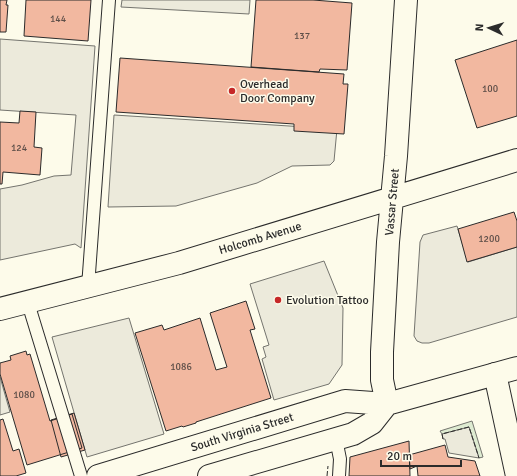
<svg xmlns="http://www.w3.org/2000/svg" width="517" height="476" font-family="Signika,sans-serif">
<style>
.green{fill:#deebd1;stroke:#74746e}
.parking{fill:#eceadb;stroke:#74746e}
.building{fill:#f2b8a0;stroke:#2b2b2b}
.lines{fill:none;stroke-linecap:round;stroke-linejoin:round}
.lane-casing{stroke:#2b2b2b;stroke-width:14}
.street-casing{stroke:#2b2b2b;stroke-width:24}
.secondary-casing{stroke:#2b2b2b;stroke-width:24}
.primary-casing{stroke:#2b2b2b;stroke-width:24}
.lane{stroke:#fdfbea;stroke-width:12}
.street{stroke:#fdfbea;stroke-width:22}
.secondary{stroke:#fdfbea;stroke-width:22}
.primary{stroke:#fdfbea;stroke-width:22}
.fence{stroke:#2b2b2b;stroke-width:1;stroke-dasharray:5 2;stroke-linecap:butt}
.poi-dot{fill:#c62828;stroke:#fdfbea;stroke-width:1.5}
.labels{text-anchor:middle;stroke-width:3;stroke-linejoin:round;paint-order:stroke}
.number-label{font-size:10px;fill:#5d4e48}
.poi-label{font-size:12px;fill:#2b2b2b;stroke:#fdfbea;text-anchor:start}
.street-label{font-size:12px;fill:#2b2b2b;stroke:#fdfbea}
</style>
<rect width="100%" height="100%" fill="#fdfbea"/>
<path class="green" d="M472,421L483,457L479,458L469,427L442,434L440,431Z"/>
<path class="parking" d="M122,0H250L249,14L121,7Z
M0,39L95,46L81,248L75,244L0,260V189L22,185L54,176L71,175L76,115L0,110Z
M114,115L337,129L334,161L330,165L292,166L257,183L176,206L108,207Z
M457,226L468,262L517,247V317L429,343H422L417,341L414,336L420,242L423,235Z
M324,261L343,308L342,365L329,384L274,400L262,359L266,357L263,347L269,345L250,284Z
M129,318L164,434L87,457L52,337Z
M0,377L10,412L0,415Z
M469,427L479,458L449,453L445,439H443L442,434Z"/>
<path class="building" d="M0,0H7L6,5H8L6,32H0Z
M26,0H91L88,41L24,36Z
M256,0H313L352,3L347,70L320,69L319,72L251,67Z
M517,40V116L477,128L455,60Z
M120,58L344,74L343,84H348L344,134L294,131V124L116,112Z
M20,111L36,112L34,147L42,148L40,175L3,172L2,184H0V122L19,123Z
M514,212L517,221V247L467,262L458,229Z
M246,301L255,329L250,330L271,398L196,422V423L183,427L182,426L166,431L135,333L162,325L164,330L200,318L216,370L227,367L210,313Z
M26,351L27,355L30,354L50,421L72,414L82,448L27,465L0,374V363L11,360L10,356Z
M74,413L85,450L61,457L51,420Z
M3,419L13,451L19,449L26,473L16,476H0V420Z
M409,441L410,476H349L350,457Z
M445,445L448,457L475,461L480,476H418L417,466L410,469L409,455Z"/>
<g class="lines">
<defs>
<path id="lane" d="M88,287L109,0
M28,303L81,476
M336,439L340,459L339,476"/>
<path id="street" d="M495,374L517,476"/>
<path id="secondary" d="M0,309L179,263L517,160
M387,404L382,380V352L388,242L396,156L406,0"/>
<path id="primary" d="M98,476L345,401L387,404L517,368
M209,476L353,434L372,423L387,404"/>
</defs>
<use href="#lane" class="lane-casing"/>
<use href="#street" class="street-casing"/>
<use href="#secondary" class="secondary-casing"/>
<use href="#primary" class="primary-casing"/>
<use href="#lane" class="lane"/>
<use href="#street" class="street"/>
<use href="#secondary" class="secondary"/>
<use href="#primary" class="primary"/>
<path class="fence" d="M443,439L442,434L469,427L479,458
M327,476L328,466"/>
</g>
<g class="poi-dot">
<circle cx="232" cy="91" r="4"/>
<circle cx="278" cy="300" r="4"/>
</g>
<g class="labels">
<g class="number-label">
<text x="58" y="22">144</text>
<text x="302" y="39">137</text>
<text x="490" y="92">100</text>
<text x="19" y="151">124</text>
<text x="489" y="242">1200</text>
<text x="181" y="370">1086</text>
<text x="24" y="398">1080</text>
</g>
<g class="poi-label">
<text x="240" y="88">Overhead<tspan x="240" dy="14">Door Company</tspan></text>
<text x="286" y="304">Evolution Tattoo</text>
</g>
<g class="street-label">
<text transform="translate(392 202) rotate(-85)" y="4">Vassar Street</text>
<text transform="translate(260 238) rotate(-17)" y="4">Holcomb Avenue</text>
<text transform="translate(242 432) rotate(-17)" y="4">South Virginia Street</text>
</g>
</g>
<g transform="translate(489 28) rotate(274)" stroke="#fdfbea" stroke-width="3" paint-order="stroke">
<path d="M0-3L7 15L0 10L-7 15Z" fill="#2b2b2b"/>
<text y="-6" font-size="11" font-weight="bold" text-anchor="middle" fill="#2b2b2b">N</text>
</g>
<path d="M381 460v6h80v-6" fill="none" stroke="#2b2b2b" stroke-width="2"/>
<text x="387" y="460" font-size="12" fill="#2b2b2b" stroke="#fdfbea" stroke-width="3" paint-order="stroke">20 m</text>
</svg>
